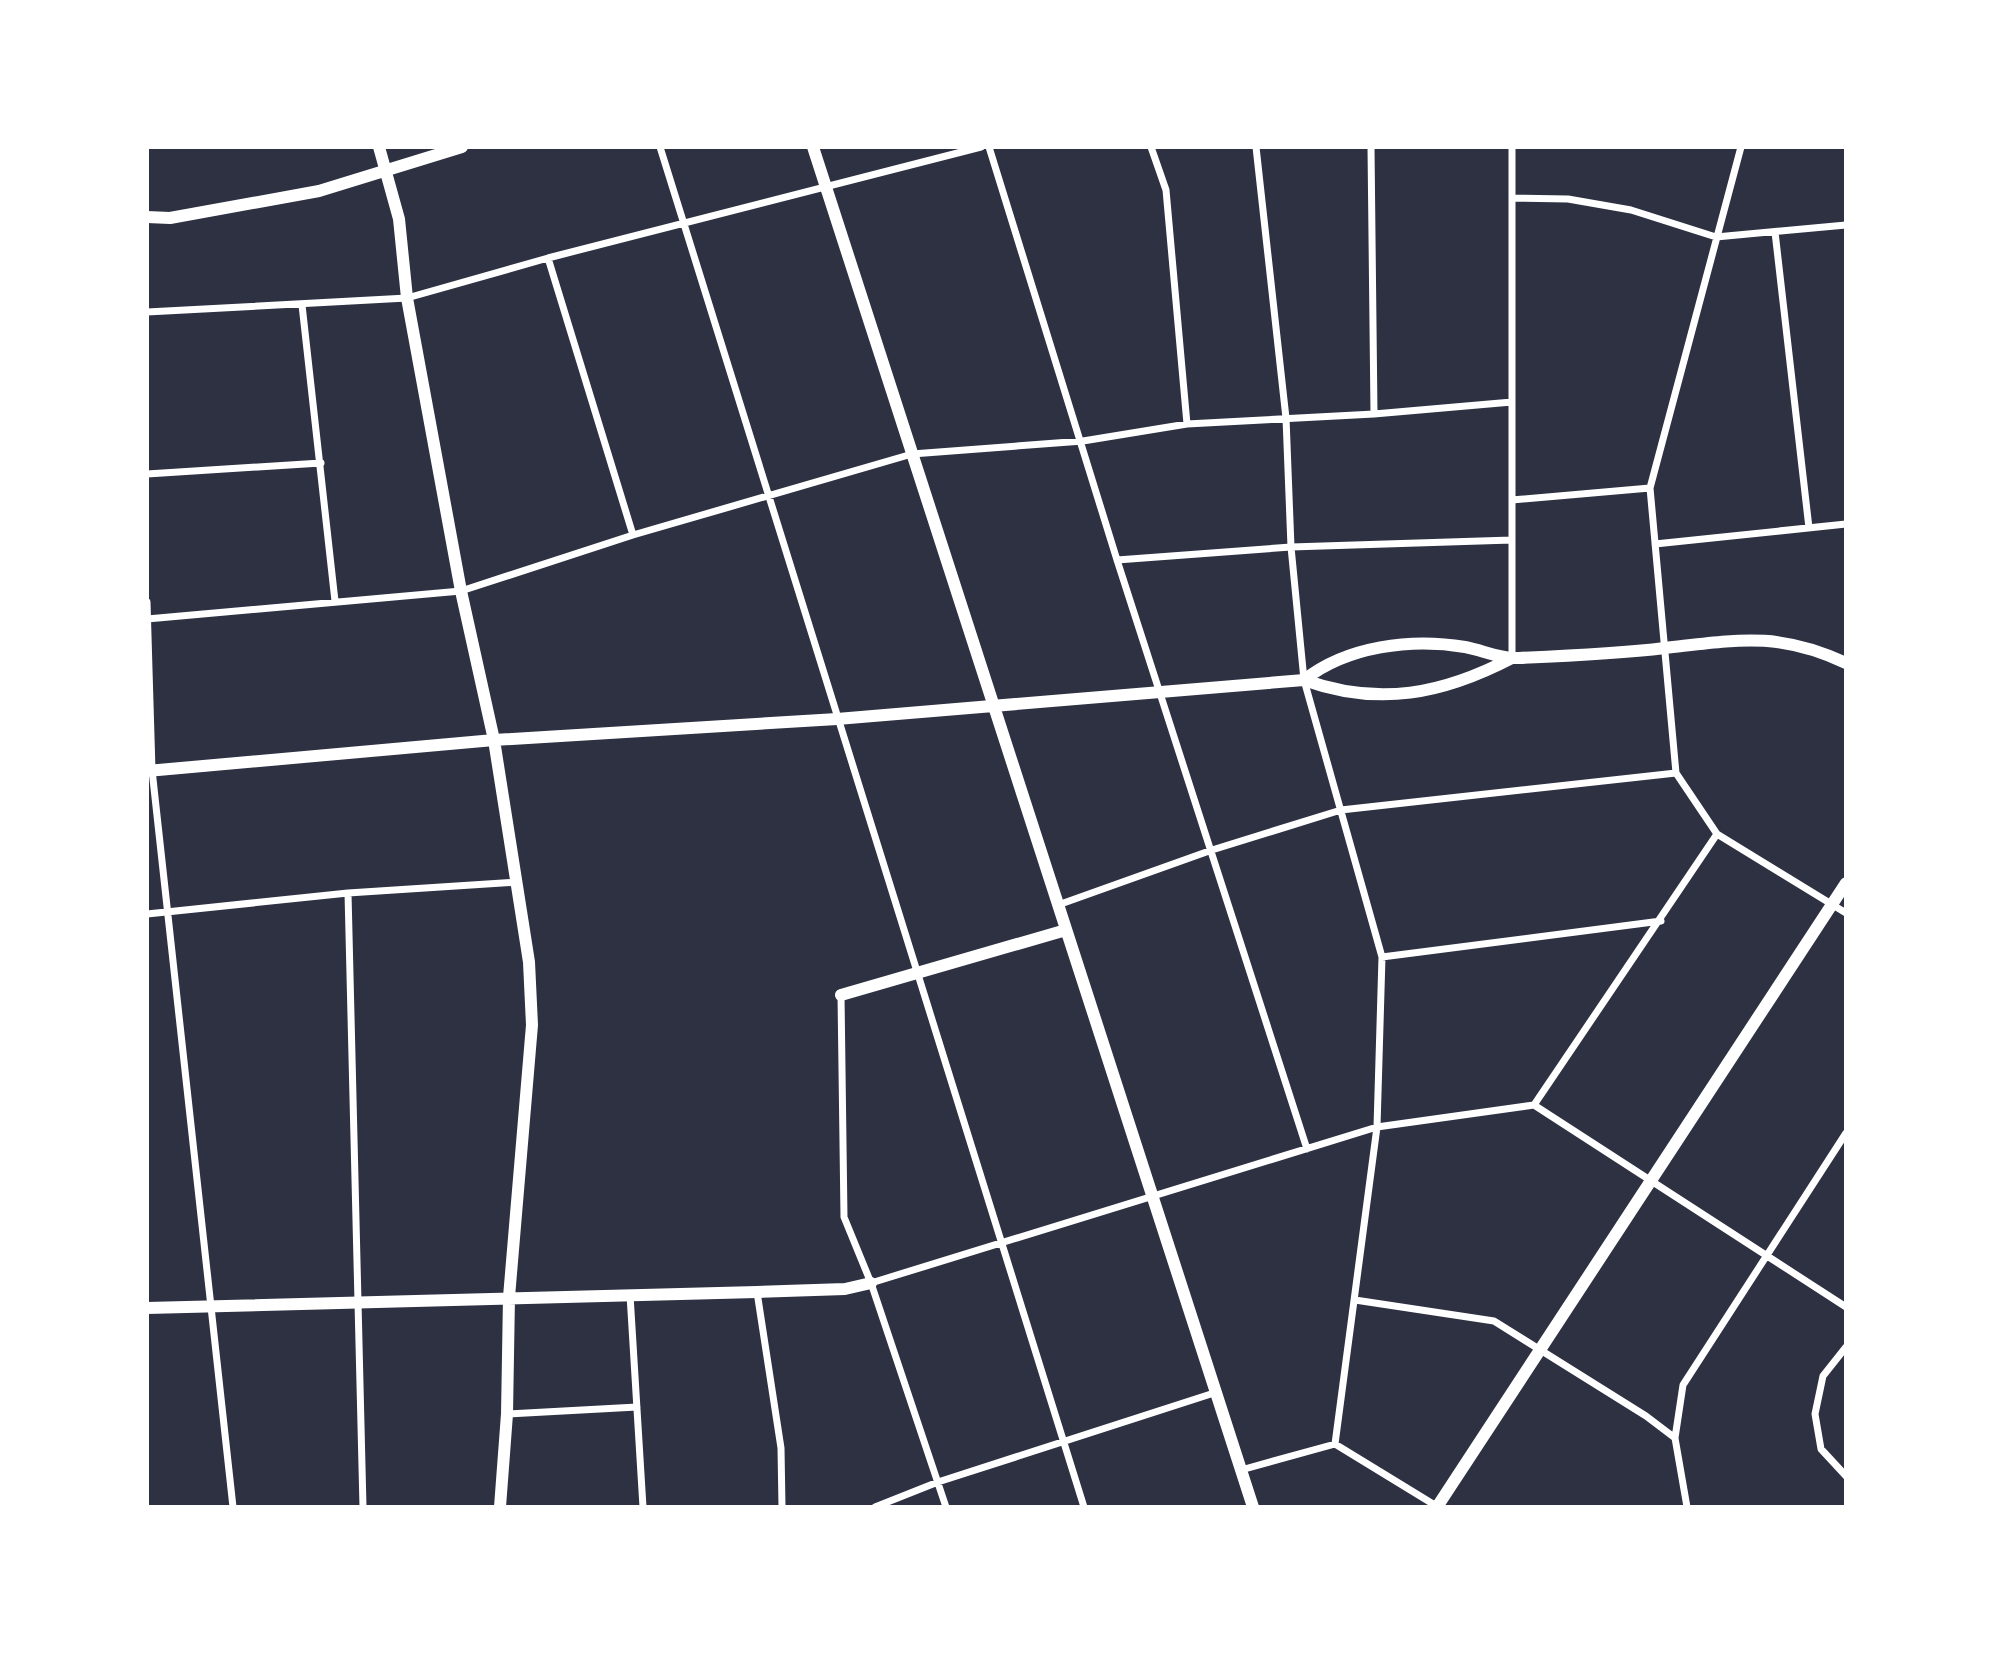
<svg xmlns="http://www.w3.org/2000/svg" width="1993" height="1654" font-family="Mulish,sans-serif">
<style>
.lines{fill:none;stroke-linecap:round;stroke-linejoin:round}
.minor{stroke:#fff;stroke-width:7}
.tertiary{stroke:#fff;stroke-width:12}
</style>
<rect width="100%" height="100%" fill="#2d3142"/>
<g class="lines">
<path class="minor" d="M660,147L1084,1507
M989,147L1117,560L1307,1149
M1151,147L1166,190L1187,424
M1256,147L1286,418L1291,547L1304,680L1382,957L1377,1127L1335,1444
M1371,147L1374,414
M1741,147L1650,488L1676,773L1717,834L1846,913
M1512,198L1568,199L1631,210L1716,237L1846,225
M1775,232L1809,528
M548,258L633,535
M302,305L335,601
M147,312L407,298L548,258L981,147
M147,474L321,463
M1512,500L1650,488
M1655,544L1846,524
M1117,560L1291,547L1512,540
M147,602L152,770L233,1507
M147,619L461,591L633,535L912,454L1083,441L1187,424L1374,414L1512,402
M1512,658V147
M348,893L363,1507
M1058,905L1212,850L1341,810L1676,773
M147,914L348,893L518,882
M1382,957L1661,921
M841,995L844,1217L871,1283L946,1507
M1534,1105L1717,834
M871,1283L1377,1127L1534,1105L1846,1307
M757,1292L781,1448L782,1507
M630,1295L643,1507
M1355,1300L1494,1321L1646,1416L1675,1438
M1846,1347L1823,1376L1815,1414L1821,1449L1846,1476
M507,1414L637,1407
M1241,1470L1335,1444L1438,1507
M875,1507L938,1482L1214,1393
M1687,1507L1675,1438L1683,1385L1846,1133"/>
<path class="tertiary" d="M379,147L399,219L407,298L461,591L494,740L529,962L532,1025L509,1297L507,1414L500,1507
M813,147L1253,1507
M147,217L170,218L319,191L462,147
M1304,680C1347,646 1411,638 1465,647C1482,650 1500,659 1517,658C1566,656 1616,654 1665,648C1736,640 1778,631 1846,663
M147,771L494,740L837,719L1304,680C1379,707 1443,694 1512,658
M841,995L1066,930
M147,1308L757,1292L845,1289L871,1283
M1437,1507L1846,883"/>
</g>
<rect width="1993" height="1654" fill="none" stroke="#ffffff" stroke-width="298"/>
</svg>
